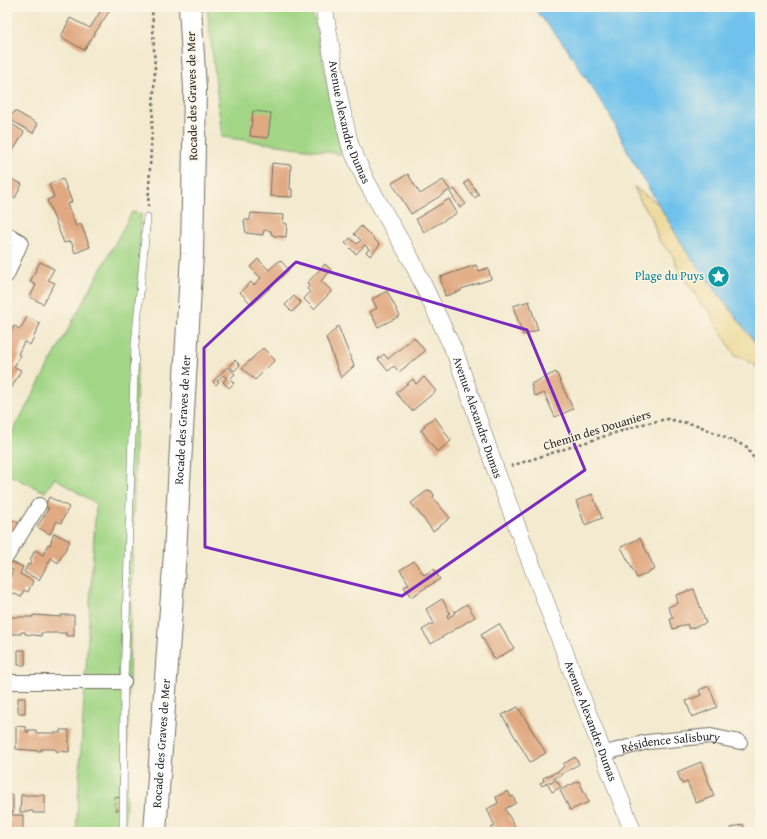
<svg xmlns="http://www.w3.org/2000/svg" width="767" height="839" font-family="'Gentium Book Plus',serif">
<style>
.green{fill:#a2d686;stroke:#668058}
.sand{fill:#eeda9e;stroke:#8c8264}
.water{fill:#70c2ec;stroke:#4e768c}
.building{fill:#e0a981}
.lines{fill:none;stroke-linecap:round;stroke-linejoin:round}
.service-casing{stroke:#716e64;stroke-width:8}
.minor-casing{stroke:#716e64;stroke-width:16}
.tertiary-casing{stroke:#716e64;stroke-width:18}
.primary-casing{stroke:#716e64;stroke-width:24}
.path{stroke:#716e64;stroke-width:2.5;stroke-dasharray:3 3;stroke-linecap:butt}
.service{stroke:#fff;stroke-width:7}
.minor{stroke:#fff;stroke-width:14}
.tertiary{stroke:#fff;stroke-width:17}
.primary{stroke:#fff;stroke-width:22}
.marked{fill:none;stroke:#7b2cbf;stroke-width:3;stroke-linejoin:round}
.labels{text-anchor:middle;stroke-width:3;stroke-linejoin:round;paint-order:stroke}
.street-label{font-size:12px;fill:#2b2b2b;stroke:#fcf5e5}
.culture-label{font-size:12px;fill:#0d838f;stroke:#fcf5e5;text-anchor:end}
</style>
<rect width="100%" height="100%" fill="#fcf5e5"/>
<filter id="ink" filterUnits="userSpaceOnUse"><feTurbulence type="fractalNoise" baseFrequency=".025" numOctaves="2"/><feDisplacementMap in="SourceGraphic" scale="8" xChannelSelector="R" yChannelSelector="G"/><feConvolveMatrix kernelMatrix="1 2 1 2 8 2 1 2 1" color-interpolation-filters="sRGB"/></filter>
<filter id="wash" filterUnits="userSpaceOnUse"><feTurbulence type="fractalNoise" baseFrequency=".012" numOctaves="4" result="noise"/><feDisplacementMap in="SourceGraphic" scale="16" xChannelSelector="R" yChannelSelector="G"/><feGaussianBlur stdDeviation="0.9" result="paint"/><feColorMatrix in="noise" values="0 0 0 0 0 0 0 0 0 0 0 0 0 0 0 0 0 1.4 0 .05"/><feComposite in="paint" operator="in"/></filter>
<g filter="url(#wash)">
<rect width="100%" height="100%" fill="#f3eacf"/>
<path class="green" d="M207,7H309L315,21L341,154L222,137Z
M132,212L141,214L125,832H76L96,504L55,478L45,492L7,474V442Z"/>
<path class="sand" d="M634,187L696,230L760,278V369L743,358L736,357L714,320L709,309L701,305L694,291L680,274L673,256L658,239L651,215L644,208Z"/>
<path class="water" d="M533,7H760V349L686,251L630,156L611,117L566,47Z"/>
<g id="blocks">
<path class="building" d="M103,7H112L84,50L61,37L70,18L90,28Z
M15,111L38,124L33,133L9,119Z
M253,111L271,113L268,138L250,136Z
M9,122L24,132L13,151L7,147Z
M272,163L291,165L290,189H292V197L270,196Z
M408,174L420,194L443,180L450,190L411,214L392,183Z
M7,177L22,184L15,198L7,194Z
M63,179L72,202L67,204L76,226L81,224L90,247L75,253L71,241L64,243L47,200L54,197L49,184Z
M469,180L479,195L474,198L464,183Z
M454,189L466,204L460,208L450,192Z
M449,199L457,213L424,232L416,219Z
M251,213L284,215L283,223L287,224L286,237L275,236L271,234V231L264,230L263,235L246,233L244,220H250Z
M361,226L380,245L370,256L366,252L369,249L365,245L356,254L345,243L350,238L357,244L361,240L354,234Z
M258,259L269,270L280,260L289,270L252,305L240,292L251,282L254,285L261,278L250,267Z
M40,262L54,269L48,280L55,283L43,304L30,297L36,285L30,282Z
M325,264L331,270L321,281L332,291L314,309L304,299L310,292L307,289L309,286L307,283Z
M476,265L479,271L488,268L491,279L461,289V291L445,296L440,277Z
M387,291L400,316L378,327L370,312L377,308L372,299Z
M294,296L301,303L292,312L285,305Z
M529,301L538,330L523,335L513,306Z
M27,317L40,324L30,345L24,342L18,354L20,355L14,367L21,370L10,391L7,390V340L14,326L20,329Z
M338,326L354,366L341,378L326,338Z
M414,337L425,351L399,372L394,366L388,371L378,359L384,354L388,359Z
M263,348L275,360L255,380L242,368Z
M235,360L240,365L234,371L229,366Z
M227,367L235,374L230,379L234,383L229,388L223,382L227,378L223,375L217,381L219,382L216,385L213,382Z
M556,372L573,409L555,417L544,393L536,396L534,395L531,384Z
M424,377L436,391L412,411L396,393L413,379L416,384Z
M435,417L451,441L437,452L421,430L425,427L424,425Z
M428,490L431,491L434,495L433,498L450,518L433,531L411,503Z
M592,494L602,518L585,525L576,501Z
M49,497L69,507L61,523L57,521L50,534L37,527L49,508L45,506Z
M7,517L19,523L13,535L7,532Z
M54,533L70,541L58,563L51,558L39,580L24,572L28,564L30,565L32,561L30,560L35,550L43,555L48,544L50,545Z
M640,538L655,569L637,578L621,547Z
M9,561L23,567L20,574L33,581L28,592L24,590L21,597L7,590L11,583L8,581L13,570L7,567Z
M414,561L424,575L434,569L440,579L411,597L404,587L409,584L400,570Z
M694,589L706,623L689,629L687,624L673,629L670,619L673,618L668,607L678,603L676,595Z
M442,599L450,613L447,615L448,618L455,613L454,612L467,604L475,617L431,644L422,630L434,623L426,609Z
M33,615L61,617V615H74V636H66V633H41V636L25,634V632H21V634H9V617H33Z
M499,624L514,648L495,660L481,635Z
M18,650H25V665H18Z
M709,686L717,707L692,717L686,701L701,695L699,690Z
M18,698H25V713H18Z
M518,707L546,753L530,762L502,715Z
M16,726L26,727V732H29L28,730H36V733H61V730H69V752L56,751L55,749H41V751L16,749Z
M575,757L579,764L542,786L540,783L544,781L543,778L559,771L564,766L563,764Z
M701,762L714,796L696,803L687,782L682,784L677,772Z
M556,780L561,787L552,792L548,785Z
M579,781L589,802L570,810L560,790Z
M508,791L511,797L513,796L516,803L505,809L518,832H493L491,828L495,826L487,809L498,803L496,797Z
M7,795H13V813H7Z
M21,795H45V813H33V811H29V812H20Z
M114,797L121,798L120,810H116Z
M10,815H23V830H10Z
M743,824L746,832H732L731,828Z"/>
</g>
</g>
<g filter="url(#ink)">
<use href="#blocks" fill-opacity="0" stroke="#716e64" stroke-width="1"/>
<g class="lines">
<defs>
<path id="service" d="M123,832L124,682L135,345L147,217"/>
<g id="minor">
<path d="M7,234L21,242L7,275"/>
<path d="M7,556L39,505"/>
<path d="M7,682H124"/>
<path id="s1" d="M602,754L647,742L711,736L740,742"/>
</g>
<g id="tertiary">
<path id="s2" d="M324,7L340,102L350,145L365,179L412,261L456,355L496,471L633,832"/>
</g>
<g id="primary">
<path id="s3" d="M155,832L175,553L192,254L195,89L190,7"/>
</g>
</defs>
<use href="#service" class="service-casing"/>
<use href="#minor" class="minor-casing"/>
<use href="#tertiary" class="tertiary-casing"/>
<use href="#primary" class="primary-casing"/>
<path class="path" d="M148,207L155,70L152,7
M511,466L643,424L667,419L697,425L747,447L760,469"/>
<use href="#service" class="service"/>
<use href="#minor" class="minor"/>
<use href="#tertiary" class="tertiary"/>
<use href="#primary" class="primary"/>
</g>
</g>
<path class="marked" d="M296,262L527,330L585,470L402,596L205,547L204,348Z"/>
<defs>
<symbol id="sight-disc" viewBox="-11 -11 22 22"><circle r="9.5" fill="#0f9aa8" stroke="#fcf5e5"/><path d="M0-6L1.8-2.2L6-1.7L2.9 1.2L3.7 5.4L0 3.3L-3.7 5.4L-2.9 1.2L-6-1.7L-1.8-2.2Z" fill="#fff"/></symbol>
</defs>
<g fill-rule="evenodd">
<use href="#sight-disc" x="706" y="264" width="25" height="25"/>
</g>
<g class="labels">
<g class="street-label">
<text transform="translate(192 96) rotate(-91)" y="4">Rocade des Graves de Mer</text>
<text dy="4" stroke="none"><textPath href="#s2" startOffset="118">Avenue Alexandre Dumas</textPath></text>
<text dy="4" stroke="none"><textPath href="#s2" startOffset="442">Avenue Alexandre Dumas</textPath></text>
<text dy="4" stroke="none"><textPath href="#s3" startOffset="413">Rocade des Graves de Mer</textPath></text>
<text transform="translate(597 430) rotate(-17)" y="4">Chemin des Douaniers</text>
<text dy="4" stroke="none"><textPath href="#s2" startOffset="766">Avenue Alexandre Dumas</textPath></text>
<text dy="4" stroke="none"><textPath href="#s3" startOffset="89">Rocade des Graves de Mer</textPath></text>
<text dy="4" stroke="none"><textPath href="#s1" startOffset="70">Résidence Salisbury</textPath></text>
</g>
<g class="culture-label">
<text x="704" y="280">Plage du Puys</text>
</g>
</g>
<rect width="767" height="839" fill="none" stroke="#fcf5e5" stroke-width="24"/>
</svg>
